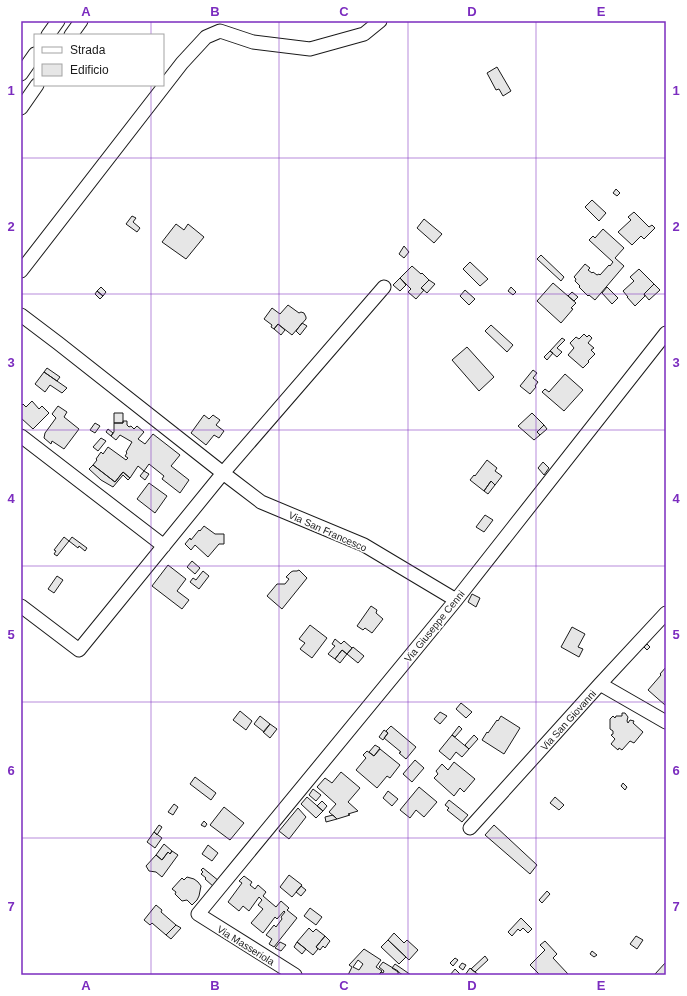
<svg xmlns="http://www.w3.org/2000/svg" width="687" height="996" font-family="Arial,sans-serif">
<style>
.building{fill:#e6e6e6;stroke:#1a1a1a;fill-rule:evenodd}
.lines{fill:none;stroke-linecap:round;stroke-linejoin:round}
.minor-casing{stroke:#1a1a1a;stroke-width:15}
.minor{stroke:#fff;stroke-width:13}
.grid{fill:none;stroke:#7b2cbf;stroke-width:1;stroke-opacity:0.55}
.labels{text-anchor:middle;stroke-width:3;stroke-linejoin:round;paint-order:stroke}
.street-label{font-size:10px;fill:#1a1a1a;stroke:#fff}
.neatline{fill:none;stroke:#7b2cbf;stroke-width:1.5}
.grid-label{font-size:13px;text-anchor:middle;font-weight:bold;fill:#7b2cbf}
</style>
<rect width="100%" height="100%" fill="#fff"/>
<path class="building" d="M497,67L511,91L503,96L499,89L496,90L487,73Z
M616,189L620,193L617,196L613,193Z
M592,200L606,213L599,221L585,207Z
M634,212L649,227L652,225L655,228L644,239L641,236L632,245L618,232L631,220L628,217Z
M132,216L136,218L133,222L140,228L137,232L126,224Z
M424,219L442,234L434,243L417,228Z
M176,224L184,230L188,224L204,237L186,259L162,242Z
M603,229L624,248L615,258L624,266L595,300L589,295L588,296L579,287L580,286L575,281L576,279L574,277L585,264L590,268L588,270L592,273L593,272L597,275L599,274L600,275L609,265L610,266L613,262L589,240L593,236L595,238Z
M404,246L409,252L404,258L399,254Z
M541,255L564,277L561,281L537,259Z
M470,262L488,279L480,286L463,269Z
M412,266L421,274L422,273L429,280L421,288L424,290L416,299L408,292L411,289L400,278Z
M639,269L654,284L644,294L645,296L635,306L627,297H628L623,291L634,281L630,277Z
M400,278L406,285L400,291L393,285Z
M429,280L435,284L427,293L421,288Z
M553,283L576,303L571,308L573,309L561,323L537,301Z
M654,284L660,290L649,300L644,294Z
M101,287L106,292L103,296L97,291Z
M511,287L516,292L513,295L508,291Z
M607,287L618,298L612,304L602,293Z
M465,290L475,299L469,305L460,296Z
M97,291L103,296L100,299L95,294Z
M572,292L578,297L574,301L568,296Z
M288,305L299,313L301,312L304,313L306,317V319L292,335L278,324L274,329L271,327L272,325L264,319L272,308L280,314Z
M302,323L307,326L300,335L296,331Z
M278,324L285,330L281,335L274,329Z
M491,325L513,345L507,352L485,331Z
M584,334L587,337L589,335L592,338L588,343L594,348L591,350L595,354L588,361L589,362L583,368L568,355L574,348L570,343L576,337L579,339Z
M562,338L565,340L557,348L562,352L557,357L550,351Z
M467,347L494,377L479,391L452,360Z
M550,351L553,353L547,360L544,357Z
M47,368L60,377L57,381L44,372Z
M533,370L537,373L533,378L538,382L535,386L536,387L530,394L520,386Z
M44,372L67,388L62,393L50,385L45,392L35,384Z
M565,374L583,390L564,411L542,392L545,389L549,392Z
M32,401L39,409L42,406L49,413L33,429L21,418V406L23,404L26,407Z
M58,406L67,412L64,417L79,429L64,449L52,441L51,444L44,438L45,433L56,418L52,414Z
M114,413H123V423H114Z
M532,413L544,425L537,432L540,435L534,440L518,426Z
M204,415L209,419L213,415L220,420L216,425L224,431L219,438L214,435L206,445L191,433Z
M123,421H127V425L129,427L131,426L134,429L137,426L144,432L138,439L145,444L153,434L180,455L171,466L189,480L180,493L162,479L164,476L149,464L144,471L138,466L130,478L123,472L115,482L93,465L97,460L96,459L101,452L103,454L108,447L126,460L128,458L125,456L127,453L126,452L132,442L120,435L116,440L111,436L114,432V423H123Z
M95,423L100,426L95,433L90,430Z
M544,425L547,429L540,435L537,432Z
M108,429L113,433L111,436L106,432Z
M101,438L106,441L98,451L93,447Z
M487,460L497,468L495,471L502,476L495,485L491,481L484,491L470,480L474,475L475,476Z
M543,462L549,468L544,475L538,468Z
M93,465L115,482L123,472L130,478L128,480L123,475L113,487L101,480L89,469Z
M144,471L149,474L145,480L140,476Z
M491,481L495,485L488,494L484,491Z
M149,483L167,496L155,513L137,499Z
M485,515L493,520L484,532L476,527Z
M204,526L215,534H224V544H219L208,557L195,545L191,550L185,544L190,538L191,540L199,530L200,531Z
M64,537L69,541L57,556L54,554L56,551L54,550Z
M72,537L87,548L85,551L79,546L78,548L69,541Z
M192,561L200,568L195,574L187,567Z
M168,565L186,579L177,591L189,600L182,609L152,586Z
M299,570L307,578L282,609L267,596L277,584H285L289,579L286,577L291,572L293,571H297Z
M203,571L209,576L199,589L190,582L193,578L196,580Z
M57,576L63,580L54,593L48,589Z
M472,594L480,598L476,607L468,602Z
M371,606L377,610L376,613L383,619L372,633L365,628L363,630L357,626Z
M310,625L327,638L312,658L300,649L305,643L299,639Z
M572,627L585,634L578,647L583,649L579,657L561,647Z
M335,639L341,644L344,641L352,648L347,654L342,650L335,659L328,654L335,646L332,644Z
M647,644L650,647L647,650L644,647Z
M353,647L364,656L358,663L347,654Z
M342,650L347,654L340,663L335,659Z
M666,667V703L665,705L648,690L661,675L660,674Z
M461,703L472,712L466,718L456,709Z
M240,711L252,721L246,730L233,720Z
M440,712L447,716L440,724L434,719Z
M622,713H625L628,717L627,721L628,723L630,720L634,721L633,723L643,732L634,743L630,741L622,750L619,748L618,750L611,744L615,739L611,735L613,734V731L610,729V719L613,716L615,718L616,716H622Z
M260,716L270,724L264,732L254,724Z
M501,716L520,728L504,754L482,740L487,732L488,733L497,720L498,721Z
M270,724L277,729L270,738L263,732Z
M391,726L416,747L406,759L399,753L401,752L384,738L388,733L386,731Z
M459,726L462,729L455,737L452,735Z
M384,730L388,733L383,740L379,737Z
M452,735L469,749L462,757L456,752L450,760L439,751Z
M474,735L478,739L469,749L465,745Z
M375,745L380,748L374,756L369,752Z
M380,749L400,765L390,778L387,776L377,788L356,770L366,758L363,755L367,751L374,756Z
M415,760L424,768L412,782L403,774Z
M454,762L475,779L464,792L460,788L454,796L434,778L438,774L436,771L442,764L448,770Z
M341,772L360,788L348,802L358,811L348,814L350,815L337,819L329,812L336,804L317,787L325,778L332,783Z
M195,777L216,793L211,800L190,784Z
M623,783L627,787L625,790L621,786Z
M419,787L437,802L424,817L416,810L410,818L400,810Z
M313,789L321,795L316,801L309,795Z
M388,791L398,799L392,806L383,798Z
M307,797L323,811L316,818L301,804Z
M555,797L564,805L559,810L550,803Z
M449,800L468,815L462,822L447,810L449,808L445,805Z
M322,801L327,806L323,811L317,806Z
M174,804L178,807L173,815L168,812Z
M224,807L244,823L230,840L210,825Z
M298,808L306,817L289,839L279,831Z
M333,815L337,819L326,822L325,817Z
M204,821L207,824L205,827L201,825Z
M159,825L162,827L157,835L154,832Z
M494,825L537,865L530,874L485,835Z
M154,832L162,838L155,848L147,842Z
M164,844L172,851L170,854L168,852L162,860L156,855Z
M208,845L218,853L212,861L202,854Z
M172,851L178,855L162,877L156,872L149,871L146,866L156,855L162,860L168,852L170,854Z
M203,868L219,881L214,887L205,879L206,878L201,874L203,872L201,870Z
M289,875L302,885L292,897L280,887Z
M244,876L252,882L250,885L255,889L258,885L266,892L263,896L276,907L281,901L289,908L287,910L297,918L274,947L269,944L272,939L266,935L274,925L276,927L282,919L281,917L285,912L284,911L277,919L275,917L263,933L251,923L263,909L258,905L262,900L259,897L249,911L243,906L239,911L228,902L242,883L239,881Z
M187,877L194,879L198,882L201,886L199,896L197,900L192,905L187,900L182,901L175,894L176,892L172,889L182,878L184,880Z
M301,886L306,890L301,896L296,892Z
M547,891L550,894L542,903L539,900Z
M156,905L162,910L161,912L176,925L166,935L152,923L150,925L144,920Z
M310,908L322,917L316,925L304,916Z
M521,918L532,929L528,933L523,928L520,931L518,929L512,936L508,932Z
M176,925L181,928L171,939L166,935Z
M309,928L313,932L316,929L325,936L316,947L318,949L313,955L297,942Z
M394,933L404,943L407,940L418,950L409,960L388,940Z
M325,936L330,941L325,948L323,946L320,950L316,947Z
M636,936L643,940L637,949L630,944Z
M388,940L406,957L399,964L381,947Z
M545,941L557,954L553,958L568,974L567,975H540L530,965L545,950L540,945Z
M280,942L286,945L281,951L275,948Z
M297,942L306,949L302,954L294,947Z
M364,949L381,960L376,967L382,971L381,972L379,975H348L352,967L349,965ZM358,960L363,964L359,970L353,967Z
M592,951L597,955L594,957L590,954Z
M485,956L488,960L475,972L471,969Z
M455,958L458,960L453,966L450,963Z
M383,962L398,971V975H379L381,972L383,973L384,971L379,967Z
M666,962V975H656L655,974Z
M462,963L466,965L463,970L459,967Z
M395,964L411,975H403L392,968Z
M470,968L471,969L479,975H465Z
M455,969L461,975H450Z"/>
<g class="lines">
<defs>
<path id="minor" d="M48,35L58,21
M71,35L81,21
M21,74L35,54
M21,108L37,85
M21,271L182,63L206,37L220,31L253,42L310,49L364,34L380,21
M21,315L58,343L223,473L261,502L364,545L456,600
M21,436L164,546
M21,606L79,650L223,473L384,287
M600,684L666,722
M470,828L600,684L666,613
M295,975L198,914L456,600L666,333"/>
</defs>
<use href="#minor" class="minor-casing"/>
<use href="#minor" class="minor"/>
</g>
<path class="grid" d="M151,21V35M279,21V975M408,21V975M536,21V975M151,85V975M21,158H666M21,294H666M21,430H666M21,566H666M21,702H666M21,838H666"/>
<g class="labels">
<g class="street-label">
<text transform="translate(328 531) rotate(24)" y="4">Via San Francesco</text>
<text transform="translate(434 626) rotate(-51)" y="4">Via Giuseppe Cenni</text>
<text transform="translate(568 720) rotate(-48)" y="4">Via San Giovanni</text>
<text transform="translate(246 945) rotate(32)" y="4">Via Masseriola</text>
</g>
</g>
<rect width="687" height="996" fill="none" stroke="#ffffff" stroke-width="44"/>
<rect x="34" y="34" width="130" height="52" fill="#ffffff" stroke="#a3a3a3"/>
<rect x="42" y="47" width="20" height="6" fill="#ffffff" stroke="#a3a3a3"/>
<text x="70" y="54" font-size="12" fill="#1a1a1a">Strada</text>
<rect x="42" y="64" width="20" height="12" fill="#e6e6e6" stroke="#a3a3a3"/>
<text x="70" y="74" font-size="12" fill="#1a1a1a">Edificio</text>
<rect x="22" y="22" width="643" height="952" class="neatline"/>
<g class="grid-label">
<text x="86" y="16">A</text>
<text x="215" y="16">B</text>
<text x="344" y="16">C</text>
<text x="472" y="16">D</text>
<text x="601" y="16">E</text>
<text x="11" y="95">1</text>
<text x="676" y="95">1</text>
<text x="11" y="231">2</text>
<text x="676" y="231">2</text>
<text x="11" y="367">3</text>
<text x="676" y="367">3</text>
<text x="11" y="503">4</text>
<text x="676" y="503">4</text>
<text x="11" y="639">5</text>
<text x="676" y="639">5</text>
<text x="11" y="775">6</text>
<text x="676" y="775">6</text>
<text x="11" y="911">7</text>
<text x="676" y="911">7</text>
<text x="86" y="990">A</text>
<text x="215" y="990">B</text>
<text x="344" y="990">C</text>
<text x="472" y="990">D</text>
<text x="601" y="990">E</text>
</g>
</svg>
